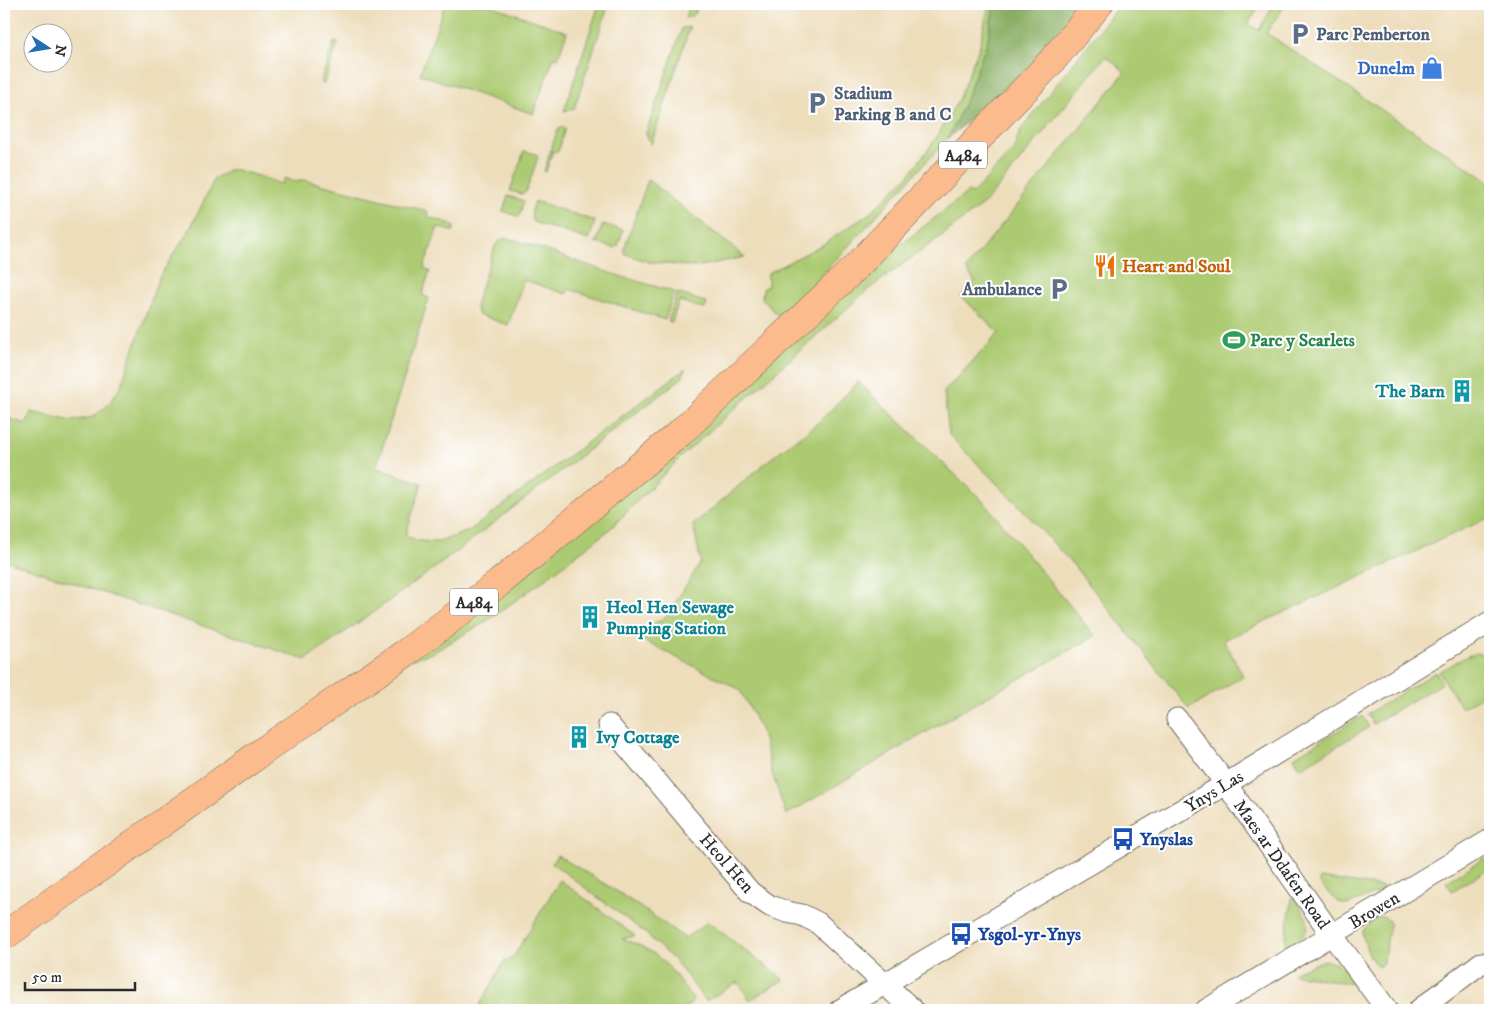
<svg xmlns="http://www.w3.org/2000/svg" width="1494" height="1014" font-family="'IM FELL DW Pica',serif">
<style>
.green{fill:#acca71;stroke:#6c7a4e}
.forest{fill:#89ae63;stroke:#5a6c47}
.lines{fill:none;stroke-linecap:round;stroke-linejoin:round}
.minor-casing{stroke:#6f695d;stroke-width:23}
.major-casing{stroke:#6f695d;stroke-width:29}
.minor{stroke:#fff;stroke-width:21}
.major{stroke:#fbbb8c;stroke-width:28}
.labels{text-anchor:middle;stroke-width:4;stroke-linejoin:round;paint-order:stroke}
.shield{fill:#fff;stroke:#6b6b6b;stroke-width:1}
.shield-label{font-size:16px;font-weight:bold;fill:#2b2b2b}
.service-label{font-size:18px;font-weight:bold;fill:#4e5e75;stroke:#fff;text-anchor:start}
.shop-label{font-size:18px;font-weight:bold;fill:#366cbe;stroke:#fff;text-anchor:end}
.food-label{font-size:18px;font-weight:bold;fill:#c56008;stroke:#fff;text-anchor:start}
.leisure-label{font-size:18px;font-weight:bold;fill:#27864d;stroke:#fff;text-anchor:start}
.culture-label{font-size:18px;font-weight:bold;fill:#0d838f;stroke:#fff;text-anchor:start}
.street-label{font-size:18px;fill:#2b2b2b;stroke:#fff}
.transit-label{font-size:18px;font-weight:bold;fill:#164399;stroke:#fff;text-anchor:start}
</style>
<rect width="100%" height="100%" fill="#fff"/>
<filter id="ink" filterUnits="userSpaceOnUse"><feTurbulence type="fractalNoise" baseFrequency=".02" numOctaves="2"/><feDisplacementMap in="SourceGraphic" scale="10" xChannelSelector="R" yChannelSelector="G"/><feConvolveMatrix kernelMatrix="1 2 1 2 8 2 1 2 1" color-interpolation-filters="sRGB"/></filter>
<filter id="wash" filterUnits="userSpaceOnUse"><feTurbulence type="fractalNoise" baseFrequency=".0096" numOctaves="4" result="noise"/><feDisplacementMap in="SourceGraphic" scale="20" xChannelSelector="R" yChannelSelector="G"/><feGaussianBlur stdDeviation="1.12" result="paint"/><feColorMatrix in="noise" values="0 0 0 0 0 0 0 0 0 0 0 0 0 0 0 0 0 1.4 0 .05"/><feComposite in="paint" operator="in"/></filter>
<g filter="url(#wash)">
<rect width="100%" height="100%" fill="#edddbb"/>
<path class="green" d="M452,4H487L567,32L558,58L554,57L533,114L420,74L445,5Z
M599,4H609L574,109L564,111Z
M690,4H698C696,12 694,17 685,18Z
M989,4H994L988,40L965,102L948,138L782,318L773,311L762,298L763,289L768,285V273L824,244L870,213L908,176L935,140L958,100L979,48Z
M1120,4H1261L1248,24L1259,30L1274,4H1286L1266,33L1490,182V517L1224,640L1243,676L1189,709L1075,567L1023,510L949,435L944,392L999,333L961,296L975,282L966,269L1125,72L1106,56L985,203L932,243L870,288L685,453L609,530L533,588L487,621L434,652L404,662L867,271L968,192L972,194L1017,146L1015,142L1023,127Z
M690,27L651,145L646,133L682,28Z
M334,42L338,43L324,84L321,83V80Z
M562,127L565,128L558,152L553,151L546,172L544,171L557,131Z
M524,151L536,154L538,157L526,192L521,194L510,191Z
M232,169L255,175L281,184L284,178L295,182L304,180L427,211L429,217L452,224L454,226V232L438,227L424,268L430,271L422,295L429,298L376,468L422,483L405,536L420,541L438,542L469,531L685,369L683,377L439,565L306,660L4,560V417L23,423L27,422L31,412L72,421L93,417L107,406L120,388L159,277L190,229L215,178Z
M648,180L745,257L696,267L649,262L625,254L624,249Z
M508,196L524,201L519,217L503,211Z
M535,201L595,221L589,240L533,222C530,215 532,208 535,201Z
M603,224L623,230L618,246L615,248L596,243Z
M506,238L519,241L613,274L674,292L665,320L569,289L566,294L524,280L508,325L479,315L476,309V302L495,246L499,241Z
M677,293L707,303L705,309L679,301L672,322L668,321Z
M858,382L984,502L1095,636L969,707L786,815L771,770L763,736L753,714L739,689L632,635L666,617L701,562L693,525L770,459L819,422Z
M1478,653L1487,656L1490,659V691L1462,708L1439,672L1467,656Z
M1436,672L1442,683L1373,724L1367,714Z
M1362,716L1369,727L1300,768L1294,757Z
M557,855L618,892L685,938L708,922L784,980L750,1000L738,982L706,1001L676,962L644,932L552,863Z
M1484,858L1490,868L1452,891L1446,882Z
M1320,878L1383,887L1382,891L1347,905C1336,905 1326,890 1319,882Z
M560,880L635,936L622,939C660,950 671,969 693,999L691,1004L680,1010H477L505,960L512,959Z
M1291,892C1314,928 1316,928 1280,954L1284,948L1292,899Z
M1379,917H1385L1389,921L1390,924L1383,962L1379,967C1369,961 1365,944 1362,933L1364,929Z
M1325,960L1340,965L1353,980L1352,984L1293,974L1299,970Z"/>
<path class="forest" d="M994,4H1090L1046,54L948,138L965,102L988,40Z"/>
</g>
<g filter="url(#ink)">
<g class="lines">
<defs>
<path id="minor" d="M1177,719L1226,784L1332,935L1387,1010
M609,725L750,892L770,906L787,912L802,915L818,923L913,1010
M840,1010L1226,784L1490,622
M1206,1010L1490,840
M1419,1010L1481,963"/>
<path id="major" d="M4,936L273,744L404,654L499,583L680,433L857,266L1051,62L1099,4"/>
</defs>
<use href="#minor" class="minor-casing"/>
<use href="#major" class="major-casing"/>
<use href="#minor" class="minor"/>
<use href="#major" class="major"/>
</g>
</g>
<defs>
<symbol id="parking-bare" viewBox="-9 -9 18 18"><path d="M-3.5-5.5H1a3.5 3.5 0 0 1 0 7H-1V5.5H-3.5ZM-1-3.4V-.6H.8a1.4 1.4 0 0 0 0-2.8Z" fill="#5c6f8a" stroke="#fff" stroke-width="2.5" paint-order="stroke"/></symbol>
<symbol id="shop-bare" viewBox="-9 -9 18 18"><path d="M-5-2.5h2.3a2.7 3.5 0 0 1 5.4 0H5L5.5 6h-11ZM-1.5-2.5h3a1.5 2.3 0 0 0-3 0Z" fill="#3f7fe0" stroke="#fff" stroke-width="2.5" paint-order="stroke"/></symbol>
<symbol id="restaurant-bare" viewBox="-9 -9 18 18"><path d="M-5-6h1v4h1v-4h1v4h1v-4h1v5L-1.5 .5V6h-2V.5L-5-1ZM5-6V6H3V1.5H1.5Q1.5-4 5-6Z" fill="#e8710a" stroke="#fff" stroke-width="2.5" paint-order="stroke"/></symbol>
<symbol id="stadium-bare" viewBox="-9 -9 18 18"><path d="M0-5a6.5 5 0 1 0 0 10a6.5 5 0 1 0 0-10ZM-3.5-1.8h7v3.6h-7Z" fill="#2e9e5b" stroke="#fff" stroke-width="2.5" paint-order="stroke"/></symbol>
<symbol id="building-bare" viewBox="-9 -9 18 18"><path d="M-4-6H4V6H1V3H-1V6H-4ZM-2.5-4.3h1.7v1.8h-1.7ZM.8-4.3h1.7v1.8H.8ZM-2.5-1h1.7V.8h-1.7ZM.8-1h1.7V.8H.8Z" fill="#0f9aa8" stroke="#fff" stroke-width="2.5" paint-order="stroke"/></symbol>
<symbol id="bus-bare" viewBox="-9 -9 18 18"><path d="M-5-6H5V4H4V6H2V4H-2V6H-4V4H-5ZM-3.5-4V0h7V-4ZM-3.5 1.2v1.5H-2V1.2ZM2 1.2v1.5H3.5V1.2Z" fill="#1a4fb4" stroke="#fff" stroke-width="2.5" paint-order="stroke"/></symbol>
</defs>
<g fill-rule="evenodd">
<use href="#parking-bare" x="1284" y="18" width="32" height="32"/>
<use href="#shop-bare" x="1416" y="52" width="32" height="32"/>
<use href="#parking-bare" x="801" y="87" width="32" height="32"/>
<use href="#restaurant-bare" x="1089" y="250" width="32" height="32"/>
<use href="#parking-bare" x="1043" y="273" width="32" height="32"/>
<use href="#stadium-bare" x="1218" y="324" width="32" height="32"/>
<use href="#building-bare" x="1446" y="375" width="32" height="32"/>
<use href="#building-bare" x="574" y="601" width="32" height="32"/>
<use href="#building-bare" x="563" y="721" width="32" height="32"/>
<use href="#bus-bare" x="1107" y="823" width="32" height="32"/>
<use href="#bus-bare" x="945" y="918" width="32" height="32"/>
</g>
<g class="labels">
<g class="shield">
<rect x="939" y="141.5" width="48" height="27" rx="4"/>
<rect x="450" y="588.5" width="48" height="27" rx="4"/>
</g>
<g class="shield-label">
<text x="963" y="161">A484</text>
<text x="474" y="608">A484</text>
</g>
<g class="service-label">
<text x="1316" y="40">Parc Pemberton</text>
<text x="834" y="99">Stadium<tspan x="834" dy="21">Parking B and C</tspan></text>
<text x="1042" y="295" text-anchor="end">Ambulance</text>
</g>
<g class="shop-label">
<text x="1415" y="74">Dunelm</text>
</g>
<g class="food-label">
<text x="1122" y="272">Heart and Soul</text>
</g>
<g class="leisure-label">
<text x="1250" y="346">Parc y Scarlets</text>
</g>
<g class="culture-label">
<text x="1445" y="397" text-anchor="end">The Barn</text>
<text x="606" y="613">Heol Hen Sewage<tspan x="606" dy="21">Pumping Station</tspan></text>
<text x="596" y="743">Ivy Cottage</text>
</g>
<g class="street-label">
<text transform="translate(1214 791) rotate(-31)" y="6">Ynys Las</text>
<text transform="translate(727 863) rotate(49)" y="6">Heol Hen</text>
<text transform="translate(1282 864) rotate(55)" y="6">Maes ar Ddafen Road</text>
<text transform="translate(1374 910) rotate(-31)" y="6">Browen</text>
</g>
<g class="transit-label">
<text x="1140" y="845">Ynyslas</text>
<text x="978" y="940">Ysgol-yr-Ynys</text>
</g>
</g>
<rect width="1494" height="1014" fill="none" stroke="#fff" stroke-width="20"/>
<g transform="translate(48 48) rotate(102)"><circle r="24" fill="#ffffff" stroke="#aaaaaa"/>
<path d="M0-4L9 19L0 12L-9 19Z" fill="#1f6fb2"/>
<text y="-8" font-size="14" font-weight="bold" text-anchor="middle" fill="#2b2b2b">N</text>
</g>
<path d="M25 982v8h110v-8" fill="none" stroke="#2b2b2b" stroke-width="2.5"/>
<text x="32" y="982" font-size="15" fill="#2b2b2b" stroke="#ffffff" stroke-width="4" paint-order="stroke">50 m</text>
</svg>
